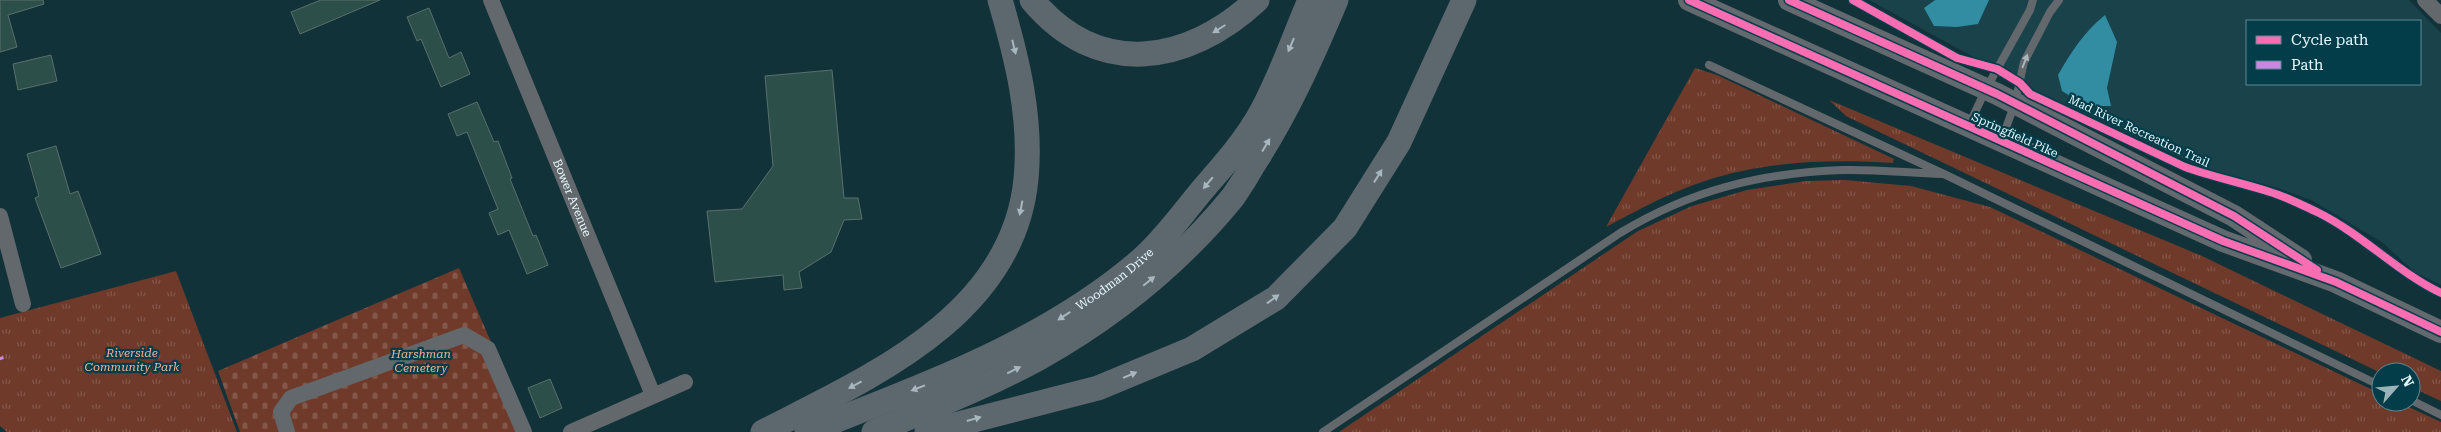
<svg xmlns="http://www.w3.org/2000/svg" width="2441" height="432" font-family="'Roboto Serif',serif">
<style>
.built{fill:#19424b;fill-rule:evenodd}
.grass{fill:url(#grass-tufts)}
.cemetery{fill:url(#cemetery-stones)}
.water{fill:#328ca2}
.building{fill:#2d4f49;stroke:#58706d}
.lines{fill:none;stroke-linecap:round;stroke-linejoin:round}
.service{stroke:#63686c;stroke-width:8}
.minor{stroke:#63686c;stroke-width:16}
.secondary{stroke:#62696f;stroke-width:22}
.primary{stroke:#5d676e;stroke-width:25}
.quiet{stroke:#c787e3;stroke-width:6;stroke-dasharray:12 6;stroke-linecap:butt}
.cycleway-casing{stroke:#023d49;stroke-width:11}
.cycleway{stroke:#f96db3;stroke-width:8}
.oneway{fill:#a7b7bd}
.oneway2{fill:#aab7bc}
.labels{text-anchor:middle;stroke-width:4.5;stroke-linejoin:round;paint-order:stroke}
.street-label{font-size:12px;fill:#e4f8fd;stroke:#023d49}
.park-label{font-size:12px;font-style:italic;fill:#f4ae99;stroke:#023d49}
</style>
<defs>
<pattern id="grass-tufts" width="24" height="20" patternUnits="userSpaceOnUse" patternTransform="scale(1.25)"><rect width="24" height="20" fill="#6f3a2a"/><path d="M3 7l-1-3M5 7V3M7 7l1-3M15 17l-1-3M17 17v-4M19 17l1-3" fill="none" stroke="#83574a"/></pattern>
<pattern id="cemetery-stones" width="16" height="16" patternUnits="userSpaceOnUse" patternTransform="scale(1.25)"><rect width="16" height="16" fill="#6f3a2a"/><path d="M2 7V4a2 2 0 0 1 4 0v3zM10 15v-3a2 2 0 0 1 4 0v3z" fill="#83574a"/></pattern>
</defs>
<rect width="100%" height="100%" fill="#123239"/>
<path class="built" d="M1869,0H2409L2441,33V285L2416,273L2383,243L2313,201L2278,188L2207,170L2036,91ZM2247,21H2420V84H2247Z"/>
<path class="grass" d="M1695,68L1717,75L1894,159L1893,163C1831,159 1765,161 1705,181C1670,192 1638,210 1606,227Z
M1829,100L2202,256L2441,371V401L2411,387V372L2381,373L1846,116Z
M1845,180L1911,186L1990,207L2381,394V402H2398L2441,422V432H1339L1638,231L1692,206L1747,190L1806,181Z
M176,271L237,432H7L0,426V318Z"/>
<path class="cemetery" d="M459,268L530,432H240L218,371Z"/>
<path class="water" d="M1935,0H1989L1978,24L1957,27L1934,26L1924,8Z
M2105,15L2117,42L2107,88L2111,106H2086L2062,91L2058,75C2071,52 2084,32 2105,15Z"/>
<path class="building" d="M0,0H43L44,4L8,15L17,47L0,52Z
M321,0H380L300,34L291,12Z
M429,8L449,58L461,52L470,74L441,87L421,39L417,41L407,17Z
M51,55L57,81L18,90L13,64Z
M832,70L844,198H858L862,219L844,220L831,252L799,272L802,288L784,290L783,275L715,282L707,211L742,209L773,166L765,76Z
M477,102L494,142L498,141L512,178L510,179L533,236L536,235L548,265L527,274L509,230L498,235L489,213L498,209L467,132L457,136L448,114Z
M56,146L70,194L78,191L101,254L61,268L35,198L39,196L27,154Z
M550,379L562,408L540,418L528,388Z"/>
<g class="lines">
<path class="service" d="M1709,65L1946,175L2381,386
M1969,125L1986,89L2030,10L2033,0
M2002,139L2015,103L2024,62L2050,12L2059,0
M2411,400L2441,415
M1323,432L1620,233C1691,190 1760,173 1843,170C1876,169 1909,173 1942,174"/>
<g class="minor">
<path id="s1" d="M491,0L653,395"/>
<path d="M2425,0L2441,16"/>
<path d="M0,216L23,304"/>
<path d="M287,432L281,412L291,398L464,335L488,349L524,432"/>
<path d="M571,432L685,382"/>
</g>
<path class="secondary" d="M1689,0L2223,241L2336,282L2441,332
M1789,0L1997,94L2234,216L2301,260"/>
<g class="primary">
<path d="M1032,0C1098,79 1187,65 1257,0"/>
<path d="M763,432C870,377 1013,316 1026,179C1032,118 1017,58 1000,0"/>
<path id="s2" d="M807,432C924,385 1045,343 1141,260C1165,239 1183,213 1203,189C1224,165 1247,139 1262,111C1281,76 1294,37 1310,0"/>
<path d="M874,432C929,409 986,387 1039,358C1112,317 1180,262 1233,197C1240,187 1247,176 1253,165C1287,113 1312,57 1336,0"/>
<path d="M927,432L1098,388L1192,349L1276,298L1345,228L1399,142L1464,0"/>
</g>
<path class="quiet" d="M0,357L1,360"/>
<defs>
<path id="cycleway" d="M1689,0L2223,241L2336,282L2441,332
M1789,0L1997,94L2234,216L2317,270
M1853,0L1957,58L1997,69L2020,83L2030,94L2185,167C2213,177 2242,183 2270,192C2287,197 2304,206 2319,213C2363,235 2397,272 2441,293"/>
</defs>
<use href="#cycleway" class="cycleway-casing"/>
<use href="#cycleway" class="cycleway"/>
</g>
<defs><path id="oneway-solid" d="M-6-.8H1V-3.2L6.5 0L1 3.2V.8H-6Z" transform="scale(1.25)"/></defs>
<g class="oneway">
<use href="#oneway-solid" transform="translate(1219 29) rotate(148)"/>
<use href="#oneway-solid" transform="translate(1291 45) rotate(113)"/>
<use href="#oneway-solid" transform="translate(1014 47) rotate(76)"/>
<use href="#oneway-solid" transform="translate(1266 145) rotate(-59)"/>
<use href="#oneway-solid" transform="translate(1378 176) rotate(-58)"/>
<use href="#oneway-solid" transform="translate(1208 183) rotate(130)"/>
<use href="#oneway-solid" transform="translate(1021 208) rotate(101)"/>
<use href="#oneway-solid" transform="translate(1149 281) rotate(-39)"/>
<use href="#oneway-solid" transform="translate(1273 299) rotate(-36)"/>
<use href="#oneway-solid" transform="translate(1064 316) rotate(147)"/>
<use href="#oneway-solid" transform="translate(1014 370) rotate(-26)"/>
<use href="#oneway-solid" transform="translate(1130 375) rotate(-23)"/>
<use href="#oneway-solid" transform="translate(855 385) rotate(152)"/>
<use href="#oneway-solid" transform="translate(918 388) rotate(159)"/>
<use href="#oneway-solid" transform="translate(974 419) rotate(-16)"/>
</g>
<use class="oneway2" href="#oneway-solid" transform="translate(2025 61) rotate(-69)"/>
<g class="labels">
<g class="street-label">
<text transform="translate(2139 131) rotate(25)" y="4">Mad River Recreation Trail</text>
<text transform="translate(2015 135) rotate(24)" y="4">Springfield Pike</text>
<text dy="4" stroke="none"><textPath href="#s1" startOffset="214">Bower Avenue</textPath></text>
<text dy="4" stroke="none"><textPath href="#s2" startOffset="345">Woodman Drive</textPath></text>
</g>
<g class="park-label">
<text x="132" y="357">Riverside<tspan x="132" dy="14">Community Park</tspan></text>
<text x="421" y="358">Harshman<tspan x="421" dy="14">Cemetery</tspan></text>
</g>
</g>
<rect x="2246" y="20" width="175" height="65" fill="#023d49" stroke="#5c8891"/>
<rect x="2256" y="36" width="25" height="8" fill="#f96db3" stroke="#5c8891"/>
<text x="2291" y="45" font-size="15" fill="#e4f8fd">Cycle path</text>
<rect x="2256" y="61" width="25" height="8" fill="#c787e3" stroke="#5c8891"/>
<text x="2291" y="70" font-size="15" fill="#e4f8fd">Path</text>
<g transform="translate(2396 387) rotate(63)"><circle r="24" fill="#023d49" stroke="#5c8891"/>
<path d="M0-4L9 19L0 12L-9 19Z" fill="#9ab3b8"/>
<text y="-8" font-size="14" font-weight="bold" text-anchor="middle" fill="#e4f8fd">N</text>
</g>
</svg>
